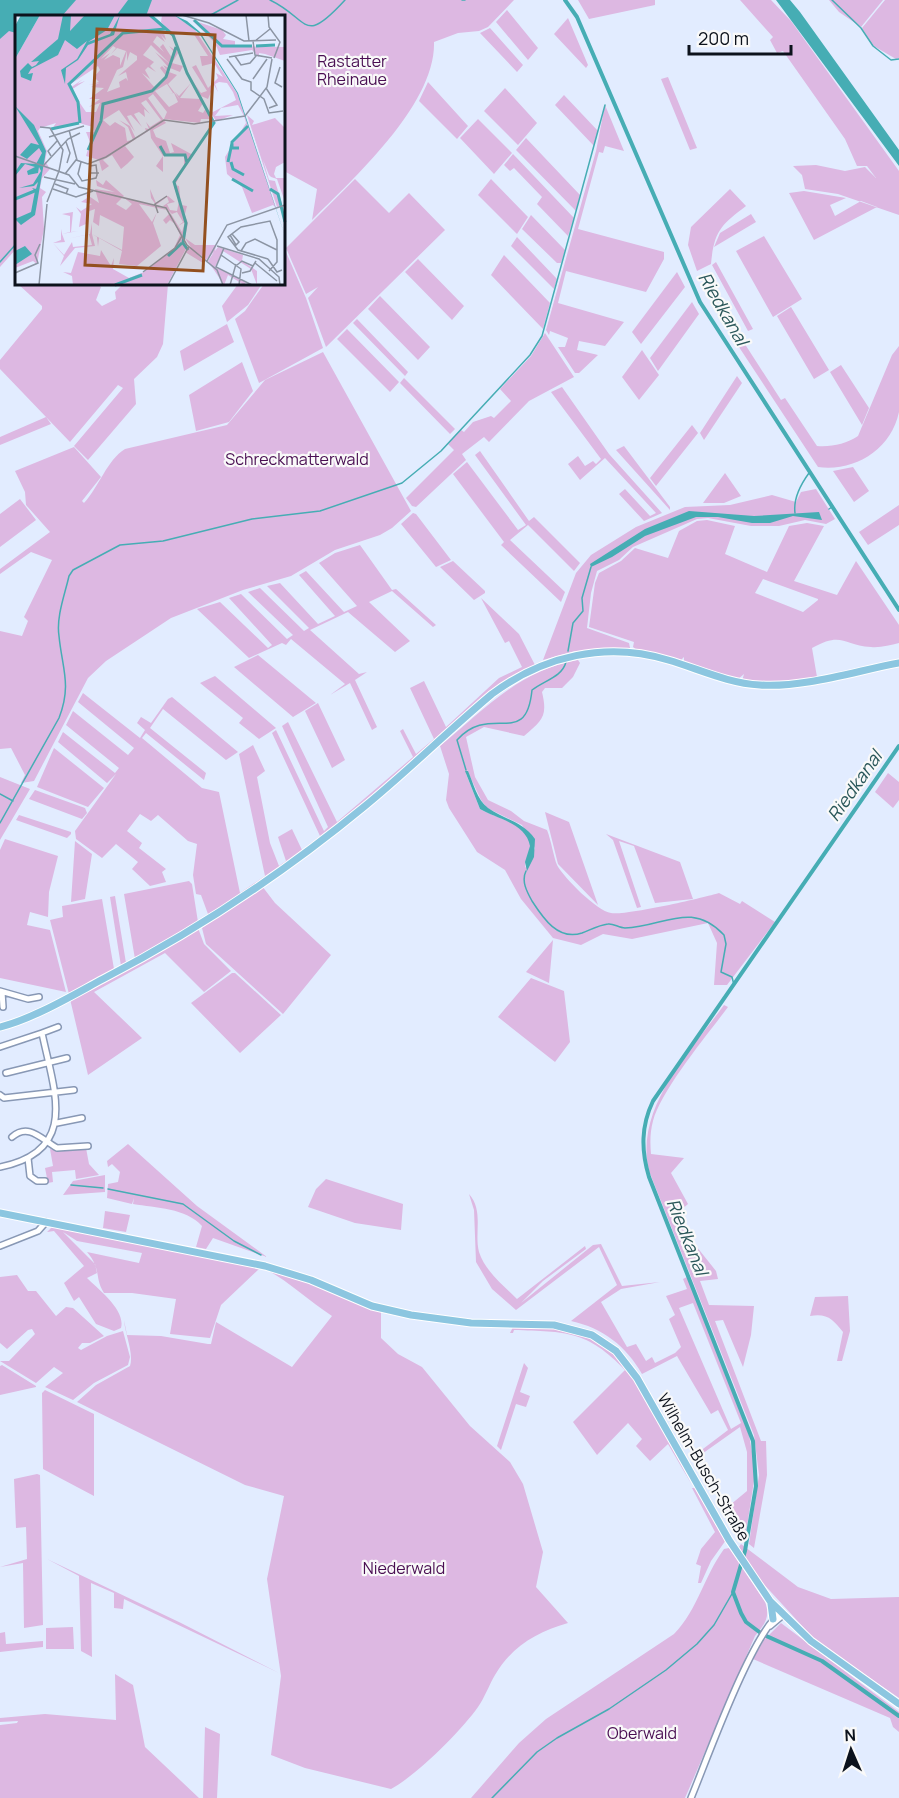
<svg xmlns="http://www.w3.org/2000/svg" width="899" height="1798" font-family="Manrope,sans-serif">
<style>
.green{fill:#ddb8e2;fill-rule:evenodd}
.water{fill:#46adb4}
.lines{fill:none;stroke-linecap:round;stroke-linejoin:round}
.stream{stroke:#46adb4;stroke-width:1.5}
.canal{stroke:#46adb4;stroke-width:4}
.minor-casing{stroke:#8898b5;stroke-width:8}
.major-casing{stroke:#fff;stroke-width:9}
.minor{stroke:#fff;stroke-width:5}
.major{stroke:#8cc6e0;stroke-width:7}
.labels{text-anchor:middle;stroke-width:4.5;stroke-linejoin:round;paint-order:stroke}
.park-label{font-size:16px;fill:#490e52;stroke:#f9f9f9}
.street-label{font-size:16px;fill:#0c121c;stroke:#f9f9f9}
.water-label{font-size:18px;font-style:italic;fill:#2a575a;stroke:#f9f9f9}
.inset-river{fill:none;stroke:#46adb4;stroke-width:3}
.inset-road{fill:none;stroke:#8c95a4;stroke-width:1.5}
.view{fill:#93501f;fill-opacity:0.15;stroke:#93501f;stroke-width:3}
.inset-edge{fill:none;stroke:#0c121c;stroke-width:3}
</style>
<rect width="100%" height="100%" fill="#e2ecff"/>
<path class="green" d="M0,0H514L488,27L479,31L458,33L434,42C436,104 353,179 312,220L317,189L284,171V16H16V249L0,267Z
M578,0H655V5L589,19Z
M740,0H771L791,21L899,171V215L838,194L805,189L802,175L793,166L816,165L845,171L865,167L876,178L867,166H857L845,139L783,51L777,53L770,40L773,37Z
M829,0H883L861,27L839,12Z
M885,0H899V58L896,59L872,45L862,28Z
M507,10L538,48L528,60L496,22Z
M568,18L588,65L586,68L554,34Z
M490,28L523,65L517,72L480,33Z
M668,77L697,148L690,150L661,79Z
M428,82L468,126L457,139L419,101Z
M505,88L537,123L518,145L484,111Z
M564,95L598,131L594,146L555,105Z
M605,105L624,151L605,146L603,153L599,152L578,229L664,252V259L646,292L566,271L558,303L624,322L605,346L579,341L577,350L598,355L579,373H575L558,347H565L568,338L550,331L549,335L546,330L596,151Z
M478,119L512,153L494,174L460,138Z
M526,138L580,195L576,211L516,150Z
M513,154L574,218L568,236L537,204L542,197L514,168L510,171L504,165Z
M355,179L389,213L409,193L445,230L326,347L308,298L318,287L306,294L286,248Z
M491,179L528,217L517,234L478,195Z
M730,189L746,206C721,225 714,231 711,264L697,271L688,245L691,227Z
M804,191L846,198L830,205L835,216L861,201L877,207L814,240L789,193Z
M751,214L756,222L714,247L720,233Z
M531,215L565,250L561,263H557L522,229Z
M764,236L802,299L773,317L736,251Z
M517,237L557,279L554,289L511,246Z
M284,252H286L306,298L323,348L259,383L235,319L245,311L264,284H284Z
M504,255L550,303L543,329L491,275Z
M418,259L464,306L452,320L405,272Z
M716,262L753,329L748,331L712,265Z
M677,272L685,287L641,344L632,332Z
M18,284H97L101,287L96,300L102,306L116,299L115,292L123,284H168L163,344L157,357L134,379L136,404L88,460L74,446L123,388L118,385L70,442L0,369V360L42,309V306Z
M238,284H262L248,305L227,322L222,306Z
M380,296L430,347L418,360L368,309Z
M692,302L699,314L658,371L650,358Z
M791,307L829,370L814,379L777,316Z
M357,319L408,372L405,376L353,323Z
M227,324L234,342L184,371L180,351Z
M347,329L399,382L390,392L337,339Z
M545,333L574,377L529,401L489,442L484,437L462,454L466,460L416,507L412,506L406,498L454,450L448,444L461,430L464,432L473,422L491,416L494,418L511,401L500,389L531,356Z
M741,338L781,400L785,398L817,446C832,447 846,444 858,436L892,355L899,346C899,367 899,392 899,412C891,450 854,472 818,467L735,341Z
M642,350L659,375L639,400L622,377Z
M323,352L411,511L392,528L380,535L335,550L291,576L243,590L171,618L106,661L88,678L34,781L21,783L25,775L11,748L0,749V631L22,636L28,621L24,617L52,560L31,552L0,574V569L50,532L26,505L25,492L15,471L74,447L101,477L82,501L84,503C99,487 107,460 125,449L227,425L265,380Z
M242,362L253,391L229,422L196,431L189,395Z
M841,365L869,408L862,425L830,372Z
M737,376L742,383L704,440L700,433Z
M404,378L455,429L450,434L400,383Z
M562,387L609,454L662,513L644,521L619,494L625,489L650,516L656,513L605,458L580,480L568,464L578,456L585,466L593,461L596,464L601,459L551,392Z
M46,417L51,424L0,445V437Z
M692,425L698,433L656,486L650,478Z
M624,446L670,507V510L616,450Z
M480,451L529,521L534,517L580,563L574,571L528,525L510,540L565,592L561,602L501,545L504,542L453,474L467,462L518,530L526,525L475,455Z
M853,467L869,491L854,502L833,471Z
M725,473L741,496L724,503H703Z
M816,489L835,519L826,524L805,520L779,526H751L708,518L697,519L633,547L619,560L597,571L591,593L587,628L629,643L630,648L575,651L543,660L576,573L591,555L636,527L685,507L730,505L772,495L796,502L801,492Z
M20,499L36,520L0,547V514Z
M899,505V525L868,545L859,532Z
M413,513L416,514L451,560L436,567L401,524Z
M707,520L735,526L725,554L767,572L789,526L807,523L824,526L794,581L837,595L856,561L899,625V643C890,645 880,648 871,647C843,645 842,631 812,648L817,677L778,683L742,681L744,674L737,680L684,662V657L680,661L638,651L633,647L634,642L589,627L595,583L599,573L621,561L635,548L668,558L679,531L697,521ZM763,579L818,599V600L803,612L755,593Z
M360,545L392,590L396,589L436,625L433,627L392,591L369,602L410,641L395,652L348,612L310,630L359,674L367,672L355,680L377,727L372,730L350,683L330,695L345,684L291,639L286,645L282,643L249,658L197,609L220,602L268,648L272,645L229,598L241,594L287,639L293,635L248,592L260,588L304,631L309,628L267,586L280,583L318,624L335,616L299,575L306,571L344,612L357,606L319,563L335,553Z
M453,561L485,591V593L474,600L440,567Z
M481,598L519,634L535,665L506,681L352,814L265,879L201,920L208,914L201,895L196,894L193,875L197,844L188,841L158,815L151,821L140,814L127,831L142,843L139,848L166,869L162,872L166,882L150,886L132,869L138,862L116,844L102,858L76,839L75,831L116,774L107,783L58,742L63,732L115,773L119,768L66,725L73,711L128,755L134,748L78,702L83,693L140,738L145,730L137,723L141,717L151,723L168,699L172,697L238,752L226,760L163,709L150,728L206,773L204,780L146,733L142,738L202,788L219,792L240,893L265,876L239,754L253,745L265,771L257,777L270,843L279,866L286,861L278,837L292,829L302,850L320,836L272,733L276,730L324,831L328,827L282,726L288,722L337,822L413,757L400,731L403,729L416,754L434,739L410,688L424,681L446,727L499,678L522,667L509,641L505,643Z
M258,655L316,703L293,717L234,667Z
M578,660L580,663L573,677L562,688H545L542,692C548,717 542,720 524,736L484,727L466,737L475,777L488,800L511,811L524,821L547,830C551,840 554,858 557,865C564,878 597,911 611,913C624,916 703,898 719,893L740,904L742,901L775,922L727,985H714L717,943L708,923L632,939L603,934L581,945L553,938L521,899L505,870L477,852L449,808L446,800L449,774L440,746C484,710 519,670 578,660ZM467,770L481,800L487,808L522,825L535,848L525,868C525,859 531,852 530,844C529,824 493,817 480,809L466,774Z
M215,676L276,728L259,739L239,723L243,718L200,683Z
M318,703L345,760L332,768L305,711Z
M54,748L104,788L88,807L37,787Z
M888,773L899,782V800L893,808L875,792Z
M0,777L30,789L0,840Z
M35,790L85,808L87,813L82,819L29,799Z
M545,812L569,822L598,905L558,864Z
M19,815L71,832V834L67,838L16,820Z
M606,834L680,862L693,899L655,903L634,846L619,841L641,907L637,908L613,840Z
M5,839L58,856L49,892L48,917L30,912L27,925L50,930L66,992L0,978V850Z
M75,841L92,854L85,899L71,902Z
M189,881L192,884L198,922L135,960L69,994L50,920L63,917L62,906L102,899L114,969L121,966L110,897L115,896L126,963L135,959L124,894Z
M262,886L275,903L331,955L283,1014L206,944L202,928Z
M198,928L204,944L231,971L204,992L165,953L94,992L142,1038L88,1075L70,999Z
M553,940L549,983L526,972Z
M232,973H235L281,1015L240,1053L191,1003Z
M531,978L564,991L570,1042L555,1062L498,1017Z
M724,1005L728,1007C708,1034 661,1090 653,1121C650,1132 650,1143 651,1154L684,1158L671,1173L688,1204L673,1217L716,1271L718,1279L700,1281L709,1305L754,1306L751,1335L743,1367L723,1320L715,1321L761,1441H766L767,1475L754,1548L749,1544L759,1475L754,1435L649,1171C634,1108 690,1052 724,1005Z
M128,1144L197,1206L267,1257L213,1238L206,1249L196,1247L202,1226C186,1208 156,1208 133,1204L134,1198L132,1204L107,1198L108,1184L118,1182L120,1172L112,1164L108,1167L107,1161Z
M86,1148L89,1164L99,1175L76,1179L75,1170L52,1172L53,1182L48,1183L45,1168L53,1166L50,1149L58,1151Z
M105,1175V1192L63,1195L73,1181Z
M326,1179L403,1204L401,1230L355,1223L308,1207L316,1189Z
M469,1194C484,1211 474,1233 479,1252C485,1271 504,1286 517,1299L585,1246L586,1249L543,1281L521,1303L593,1245L601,1244L622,1286L660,1282L621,1289L601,1302L627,1347L636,1344L646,1361L652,1357L655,1363L675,1353L681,1347L669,1319L675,1315L666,1296L687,1289L683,1279L687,1277L749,1435L754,1463V1481L745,1539L724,1510L747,1491V1452L740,1427L692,1461L691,1458L728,1430L718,1410L711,1414L677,1356L642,1374C626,1346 603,1328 571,1321L617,1285L599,1247L516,1310L492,1289L476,1262L474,1210ZM693,1303L741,1423L731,1429L679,1308Z
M105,1211L130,1215L126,1232L103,1228Z
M53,1226L258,1267L259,1269L221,1305L210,1338L170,1334L176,1299L132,1293H104C94,1277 102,1270 87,1252L139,1263L142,1253L77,1241L63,1232L95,1264L97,1273L87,1278C98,1289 126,1310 121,1328L114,1331L96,1324L79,1297L74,1301L64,1283L84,1266L54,1231L47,1232Z
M265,1269L281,1272L381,1311V1338L398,1354L422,1367L470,1426L510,1462L523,1484L543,1552L536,1587L568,1623C537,1632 512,1646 495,1675C489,1685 485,1697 478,1707C461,1731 417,1775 391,1789L305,1768L271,1755L281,1676L267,1579L284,1496L245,1485L77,1402L96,1385L130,1366C134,1353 125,1334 124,1320L127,1335L161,1336L208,1344H211L216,1322L292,1367L332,1316C309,1301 290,1282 265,1269Z
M17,1275L28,1291H36L56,1316L66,1307L73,1308L104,1336L90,1343H82L78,1348L81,1350L107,1336L123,1331L130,1357L128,1365L94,1383L73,1400L45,1387L63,1373L54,1367L36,1383L0,1361H9L35,1334L32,1329L28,1330L7,1349L0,1343V1277Z
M848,1296L850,1331L842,1361H837L843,1332C833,1320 828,1313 810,1316L815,1297Z
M513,1327L555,1328L582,1333L614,1352L632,1373L692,1485L668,1444L650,1461L636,1446L642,1439L628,1423L597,1455L573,1422L625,1370C587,1330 566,1332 514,1330L513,1333H510Z
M524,1363L528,1368L520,1392L530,1396L526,1407L516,1404L501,1450L497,1446Z
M2,1365L36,1386V1387L0,1395V1366Z
M45,1390L94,1414V1496L43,1469L42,1393Z
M37,1474L40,1475L43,1625L24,1628L23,1563L0,1567L27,1559L26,1527L16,1528L14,1479Z
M692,1488H697L726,1540L711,1561L701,1583H698L701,1566L696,1564L701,1549L715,1532Z
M741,1544L798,1587L831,1599L899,1597V1698L815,1640L758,1578L739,1547Z
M729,1548L765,1602C771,1617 764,1625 755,1636L685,1798H471L519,1743L546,1719L674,1634C698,1609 704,1576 724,1549Z
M47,1559L181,1623L279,1673L124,1599L123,1609L114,1608V1593L91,1583L92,1657L81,1651L79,1576Z
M781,1623L899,1712V1732L893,1727L890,1718L753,1659L764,1640Z
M73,1627L74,1649H46V1628Z
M5,1632L6,1644L43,1641V1647L0,1652V1633Z
M115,1674L133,1685L145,1747L199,1798H0V1725L17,1723L18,1721L0,1722V1718L45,1714L116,1720Z
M205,1727L220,1734L217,1798H203Z"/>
<path class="water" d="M0,0H76L62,16H16V33L9,31L0,39Z
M128,0H152L146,16H116Z
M776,0H790L800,12L899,150V166Z
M689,511L754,516L819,512L822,520L793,516L770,523H752L718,517H696L645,536L612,557L591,567L590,564L645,529Z
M465,771H468C473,782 477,800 488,808C505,820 522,821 535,839L534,857L527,871L525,862L530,846C526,823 497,819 480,809Z"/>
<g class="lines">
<path class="stream" d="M270,0C310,19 302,47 345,0
M462,0H465
M832,0L861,28L873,46L891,60L899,59
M209,16L238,0
M0,262L16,244
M829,509L832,507
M795,513C793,498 801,484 809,473
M568,651L573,623L583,611L582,598L591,567
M466,770L457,740C491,702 526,750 532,690C545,680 562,677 566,662
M0,794L13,801
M0,823L59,718C72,685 62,668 59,636C56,617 65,594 69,576L73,570L120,545L163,541L252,519L320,511L402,483L441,451L530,355L542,336L605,105
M526,871C521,881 527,892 532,901C543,918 558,941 582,933C590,930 599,925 608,924C613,923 619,928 625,928C664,927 691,900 724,935L726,944L721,972L732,977L734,985
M71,1185L103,1188
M108,1189L183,1204L234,1241L261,1255
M492,1798L537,1752L557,1738L609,1709L666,1670L697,1644L714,1625L733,1592"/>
<path class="canal" d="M565,0L577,17L700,302L899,610
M899,746L653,1101C641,1126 641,1150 649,1177L753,1441L756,1486L745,1551L733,1592L741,1613L746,1622L762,1634L822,1661L899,1716"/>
<defs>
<path id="minor" d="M0,991L28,999L39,997
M2,992L3,1007
M42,1033L58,1027
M0,1047L42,1033C54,1091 80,1151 0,1167
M6,1073L67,1058
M0,1095L4,1098L74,1090
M57,1123L82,1118
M12,1137C29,1122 42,1140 57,1148L88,1146
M28,1158L30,1176L37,1181H45
M0,1246L38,1231L46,1222
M770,1626L783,1615
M691,1798C706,1762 753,1630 781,1613"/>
<path id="major" d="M0,1027C33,1019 73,995 103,979C196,931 285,872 365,806C409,770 449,730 492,694C543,656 606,641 668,660C699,669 727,683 760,685C803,688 856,671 899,663
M0,1213L265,1266L311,1280L372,1306L411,1315L471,1323L554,1325L592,1335L616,1351L637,1378L729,1540L770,1601L811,1641L899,1704
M771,1604L773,1619"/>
</defs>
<use href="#minor" class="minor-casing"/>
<use href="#major" class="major-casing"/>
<use href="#minor" class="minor"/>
<use href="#major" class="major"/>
</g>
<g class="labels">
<g class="park-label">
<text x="352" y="67">Rastatter<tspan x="352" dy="18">Rheinaue</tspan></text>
<text x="297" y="465">Schreckmatterwald</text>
<text x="404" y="1574">Niederwald</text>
<text x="642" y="1739">Oberwald</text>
</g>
<g class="street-label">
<text transform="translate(704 1467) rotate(60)" y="6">Wilhelm-Busch-Straße</text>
</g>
<g class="water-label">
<text transform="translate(723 309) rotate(60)" y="6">Riedkanal</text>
<text transform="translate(855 786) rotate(-55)" y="6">Riedkanal</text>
<text transform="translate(687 1237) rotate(68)" y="6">Riedkanal</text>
</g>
</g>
<g transform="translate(15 15)">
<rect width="270" height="270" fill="#e2ecff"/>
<path d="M25,0H134L153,15L149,18L151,25L146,20L150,27L142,21L138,27L149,37L145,32L148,29L157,43L159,37L154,31L160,35L161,32L163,38L157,48L168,51L165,57L155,53L154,57L162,60L153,69L165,85L160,77L164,81L176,68L165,83L186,84L188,88L183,96L188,98L191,93L197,104H186L185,108L149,104L152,97L138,79L133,83L151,108L138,115L141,122L151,126L155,138L159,137L156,128L178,140L169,151V140L148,141V157L141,151L148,141L136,123L135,115L110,131L119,142L112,149L106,154L97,140L88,145L94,151L87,156L84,145L71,141L75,127L71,117H79L78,112L64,108L37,114L41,108L25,113L23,116L32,136L30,146L35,154L27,163L25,173L31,177L27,182L29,214L22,249L18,246L0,253V44ZM136,30L155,49L140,37L154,53L148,50L153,57L147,51L145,53L151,61L140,73L127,58L135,64L130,55L133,52L141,57L135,51L139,47L128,40L133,34L138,39L133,34ZM98,31L101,33L96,39L102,33L111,36L105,51V43L98,40L89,45L95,38L86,44ZM112,36V46L115,37L122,41V45L103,61L111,57L113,66L111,63L104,67L105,72L92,77L102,55L108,52ZM83,51L85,55L79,62L84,67L74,70L84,68L76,72L89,73L74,84H85L74,92L85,88L81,97H71L56,75L70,66L62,69L68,64L55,73L54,70ZM152,69L158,78L154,79L159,78L163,87L154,92L140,76ZM131,85L146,105L135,112L131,107L134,114L130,113L131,116L121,124L115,111L104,105L113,112L118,125L112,126L110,113L100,107L95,111L88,105L104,95L120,117L112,101L116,100L127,112L119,99L124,97L130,102L129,94L135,99L126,88ZM147,0H159L180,15L222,78L261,193L258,190L237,198L227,172L212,159L210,142L231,108L229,101L223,90L206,93L200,101L218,100L201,106L196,98L221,85L218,77L212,68L204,67L200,69L203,77L199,70L193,84L186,81L176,64L186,78L192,76L177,52L181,50L193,73L203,63L201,58L208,62L199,48L187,51L185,41H193L178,18L159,20L146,7ZM177,5L207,15L227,13L207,15L211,20L208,24L220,26V31L270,32V46L250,39L244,38V42L237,35L205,40L200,28ZM232,100L239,106L237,110L260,103L270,113V147L261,152L259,159L261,163H270V187L262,164L256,162L254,160L248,145L254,165L260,166L267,189L262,192ZM170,151L160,170L164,171L166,190L172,191L170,199L167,193L173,208L170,223L180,230H201L200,236L203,232L228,240L227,246L242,256V270L236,254L208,236L200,252L231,267L229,270L213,260L209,270L193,246L199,237L191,245L180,237L189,246L188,248L170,237L174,232L177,234L168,220L172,232L152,270H58L57,261L48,257L56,258L63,237L85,241L86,235L96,251L99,243L98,254L114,263L129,257L159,233L165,220L160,209L155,205L151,209L148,205L155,198L152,195L124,189L137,207L142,197L138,208L146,231L122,251L104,249L107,236L84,223L83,232L82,222L77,219L80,231L60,233L45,251L49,241L43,234L34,238L43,234L38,228L46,225V214L47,219L55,217V201L47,199L58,197L56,217L63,216L47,219L50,227L38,228L49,240L57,227L58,232L77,230L74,219L52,224L75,219L77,208V219L107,235L109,212L85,200L84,211L78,207L80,194L72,197L71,209L64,212L66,199L61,192L66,196L77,189L66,187L72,183L71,179L84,188L80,174L100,177L82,171L81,165L88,170L91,165L109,181L101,189L111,195L117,189L108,182L151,194L156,199L167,217L170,207L163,211L168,207L162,197L157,199L148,191L154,187L152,182L141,190L136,183L135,174L141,188L153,181L160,187L152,189L155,195L162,196L164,186L159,172L160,166Z" fill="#ddb8e2" fill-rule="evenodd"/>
<path d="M6,0H25L0,44V11ZM48,0H56L55,16L70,0H100L92,15L73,27L95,19L105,0L99,20L73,30L63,45L51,53L50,69L46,55L62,44L72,26L62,34L50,25L43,40L16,54L13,59L18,58L16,66L6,62L5,56L13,48L17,52L21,50L24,46L16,47L43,24ZM159,0L172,6L185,17L223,78L270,221L222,78L184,18ZM0,91L19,110L31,136L20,200L6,210L0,204L16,197L20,176L17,173L21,174L23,167L19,171L4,173L18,169L26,156L24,152L23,158L13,160L12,156L20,152L10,149L0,161V157L6,148L21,149L27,138L24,133L12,144L5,140L16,128L24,130ZM10,231L17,239L0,250V236Z" fill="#46adb4"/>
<path class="inset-river" d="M135,0L158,20L172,58L199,108L159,167L171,208L168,228L173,235M179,5L207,31H237M241,31L260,30M65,108L63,87L54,69L108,18L150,14M36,114L64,108M145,131L150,140H170L172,148M224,133H217V127L233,111M73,135L86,106L88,89L137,76L151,62L161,32M213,147L217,128M216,147L218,154L229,160M217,164L238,176M255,174L263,179L270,207M0,184L22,175M153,241L167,228M100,270L127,260"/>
<path class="inset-road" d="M167,0L194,8L229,26L261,25M231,0L234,26M253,0L254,12L265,27L259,43M238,26L240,40L257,43M240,26L255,14M220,41L226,50L235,48L241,41M214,42L238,38M212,44L227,64L236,67V75L249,84L254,98L268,96M265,52L260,68L267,72M238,64L252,44M251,73L262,90L254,93M25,112L35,113L48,135L44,156M54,115L62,145M34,122L69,111M51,127L55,138L52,148M0,141L54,160L64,172L151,193L172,230L202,255L208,270M36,141L33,136L42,126M66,147L63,159L67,166L81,163L82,160V158L81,150L75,151V158H84M28,151L53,124L65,118M50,159L61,145L73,149L91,142L149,105L179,109L230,101L252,72L257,44M29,162L60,169M40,169L53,174L51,179M38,174L61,182L78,176M32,187L44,156M143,198L140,189L152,181M215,220L221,230L224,227L217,219M202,231L244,244L264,262L265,270M209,233L201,252L237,270M226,236L231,228L240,224L262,235M206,240L226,254L224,270M253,244L223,235L213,222L226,212L255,206L262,225V247L254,256M253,244L262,257L267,255M192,246L212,210L270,190M240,248L262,266M222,250L227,246L238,251M128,257L160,233L167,221M0,258L23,248L20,240L25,229M227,258L235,256L241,246M24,270L32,189M153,270L174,231M215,270L221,249"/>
<path class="view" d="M82,14L200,20L188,256L70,250Z"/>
<rect width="270" height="270" class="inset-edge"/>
</g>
<g transform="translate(851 1750) rotate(357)" stroke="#f9f9f9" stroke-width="4.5" paint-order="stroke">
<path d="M0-4.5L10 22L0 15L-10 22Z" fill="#0c121c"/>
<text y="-9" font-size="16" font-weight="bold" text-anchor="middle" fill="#0c121c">N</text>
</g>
<path d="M689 45v9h102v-9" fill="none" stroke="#0c121c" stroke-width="3"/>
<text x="698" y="45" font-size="18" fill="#0c121c" stroke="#f9f9f9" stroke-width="4.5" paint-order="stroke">200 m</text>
</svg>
